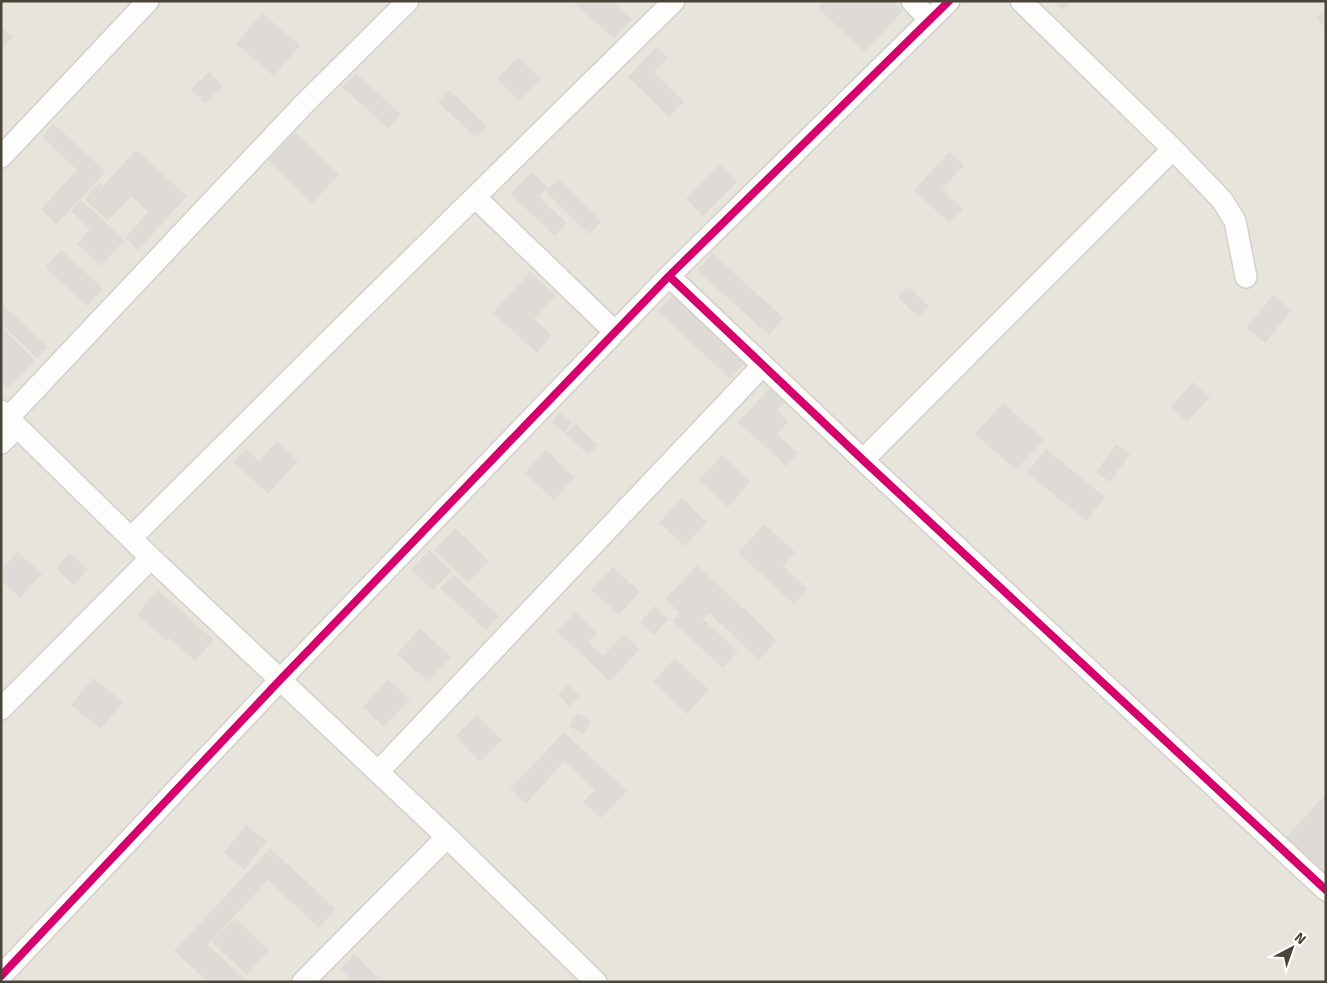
<svg xmlns="http://www.w3.org/2000/svg" width="1327" height="983" font-family="Signika,sans-serif">
<style>
.residential{fill:#e7e4dc}
.building{fill:#dedbd6}
.lines{fill:none;stroke-linecap:round;stroke-linejoin:round}
.street-casing{stroke:#d2d0cb;stroke-width:24}
.street{stroke:#fdfdfc;stroke-width:21}
.cycleway-casing{stroke:#fff;stroke-width:11}
.cycleway{stroke:#d6006c;stroke-width:8}
</style>
<rect width="100%" height="100%" fill="#f4f2ee"/>
<path class="residential" d="M1,1H1326V982H1Z"/>
<path class="building" d="M572,1H612L632,19L614,39Z
M824,1H892L903,11L864,52L818,8Z
M1054,1H1071L1063,10Z
M1326,9V28L1316,18Z
M262,13L300,45L274,76L236,44Z
M1,26L13,37L1,49Z
M656,47L668,58L654,72L684,101L669,117L628,77Z
M518,57L541,79L519,101L497,79Z
M209,72L223,86L205,104L191,89Z
M356,73L401,114L388,128L342,87Z
M449,90L487,126L476,138L438,102Z
M54,124L106,172L57,224L41,209L77,170L42,137Z
M295,132L339,175L312,203L268,160Z
M136,150L187,196L138,250L125,238L148,212L131,196L108,221L84,199L100,182L103,186Z
M949,152L964,165L942,189L963,209L949,223L914,190Z
M720,165L737,182L703,216L686,199Z
M532,172L548,187L539,197L567,223L555,236L510,194Z
M558,179L602,221L589,234L545,192Z
M81,200L125,240L101,266L77,244L90,229L71,211Z
M61,250L103,288L87,306L45,267Z
M712,253L784,318L769,335L697,270Z
M530,272L556,295L534,319L552,335L537,353L493,313Z
M908,286L929,306L918,317L898,297Z
M675,293L747,361L730,379L658,311Z
M1273,295L1291,311L1265,343L1246,328Z
M1,303L48,347L37,358L1,324Z
M1,326L35,361L7,388L1,382Z
M1193,382L1210,397L1187,422L1171,406Z
M771,387L786,401L777,410L788,422L777,434L798,453L786,466L738,422Z
M1003,403L1044,440L1016,470L975,434Z
M560,412L572,422L564,432L552,422Z
M575,424L598,445L589,455L565,434Z
M277,441L298,461L268,494L234,462L246,448L259,461Z
M1116,444L1130,454L1110,482L1096,472Z
M1046,449L1105,497L1086,521L1027,472Z
M546,450L575,477L554,500L525,473Z
M722,455L750,482L728,507L699,480Z
M682,498L707,522L685,546L659,523Z
M764,524L795,552L783,566L808,589L794,604L738,553Z
M455,528L489,561L468,583L434,551Z
M429,550L452,571L433,590L411,570Z
M17,552L42,574L20,598L1,580V569Z
M69,553L88,569L74,585L56,569Z
M697,565L777,640L759,660L709,613L703,619L738,651L723,668L672,621L680,613L665,599Z
M613,567L640,592L619,615L591,590Z
M453,574L499,616L486,630L440,588Z
M158,590L214,640L195,661L169,638L167,641L137,614Z
M655,606L669,619L654,635L640,622Z
M575,612L597,633L588,642L603,656L624,634L640,649L610,681L557,632Z
M420,628L451,657L428,682L397,654Z
M675,658L709,690L687,714L653,682Z
M93,678L123,702L101,729L71,705Z
M388,679L410,699L384,727L363,707Z
M568,684L580,696L570,707L558,695Z
M578,713L591,722L583,735L569,726Z
M477,715L502,740L480,762L455,736Z
M564,732L627,791L601,818L583,802L595,790L564,761L526,804L510,789Z
M1326,794V882L1282,841Z
M246,825L267,841L244,870L224,853Z
M270,848L336,909L319,928L268,880L208,945L246,980L244,982H208L174,951Z
M235,918L269,950L247,975L212,942Z
M354,954L378,977L373,982H355L341,969Z"/>
<g class="lines">
<defs>
<path id="street" d="M912,1L930,20
M1021,1L1173,149L1222,200L1235,221L1246,277
M1,157L148,1
M475,197L615,332
M669,276L863,460L1326,890
M1,411L151,558L447,837L596,982
M8,418L304,104L408,1
M1,443L17,427
M863,460L1173,149
M131,538L357,313L674,1
M1,709L151,558
M378,772L763,365
M1,976L280,680L669,276L949,1
M303,982L447,837"/>
</defs>
<use href="#street" class="street-casing"/>
<use href="#street" class="street"/>
<defs>
<path id="cycleway" d="M669,276L863,460L1326,890
M1,976L280,680L669,276L949,1"/>
</defs>
<use href="#cycleway" class="cycleway-casing"/>
<use href="#cycleway" class="cycleway"/>
</g>
<rect width="1327" height="983" fill="none" stroke="#4b4439" stroke-width="5"/>
<g transform="translate(1292 948) rotate(41)" stroke="#ffffff" stroke-width="4" paint-order="stroke">
<path d="M0-4L9 19L0 12L-9 19Z" fill="#4b4439"/>
<text y="-8" font-size="14" font-weight="bold" text-anchor="middle" fill="#4b4439">N</text>
</g>
</svg>
